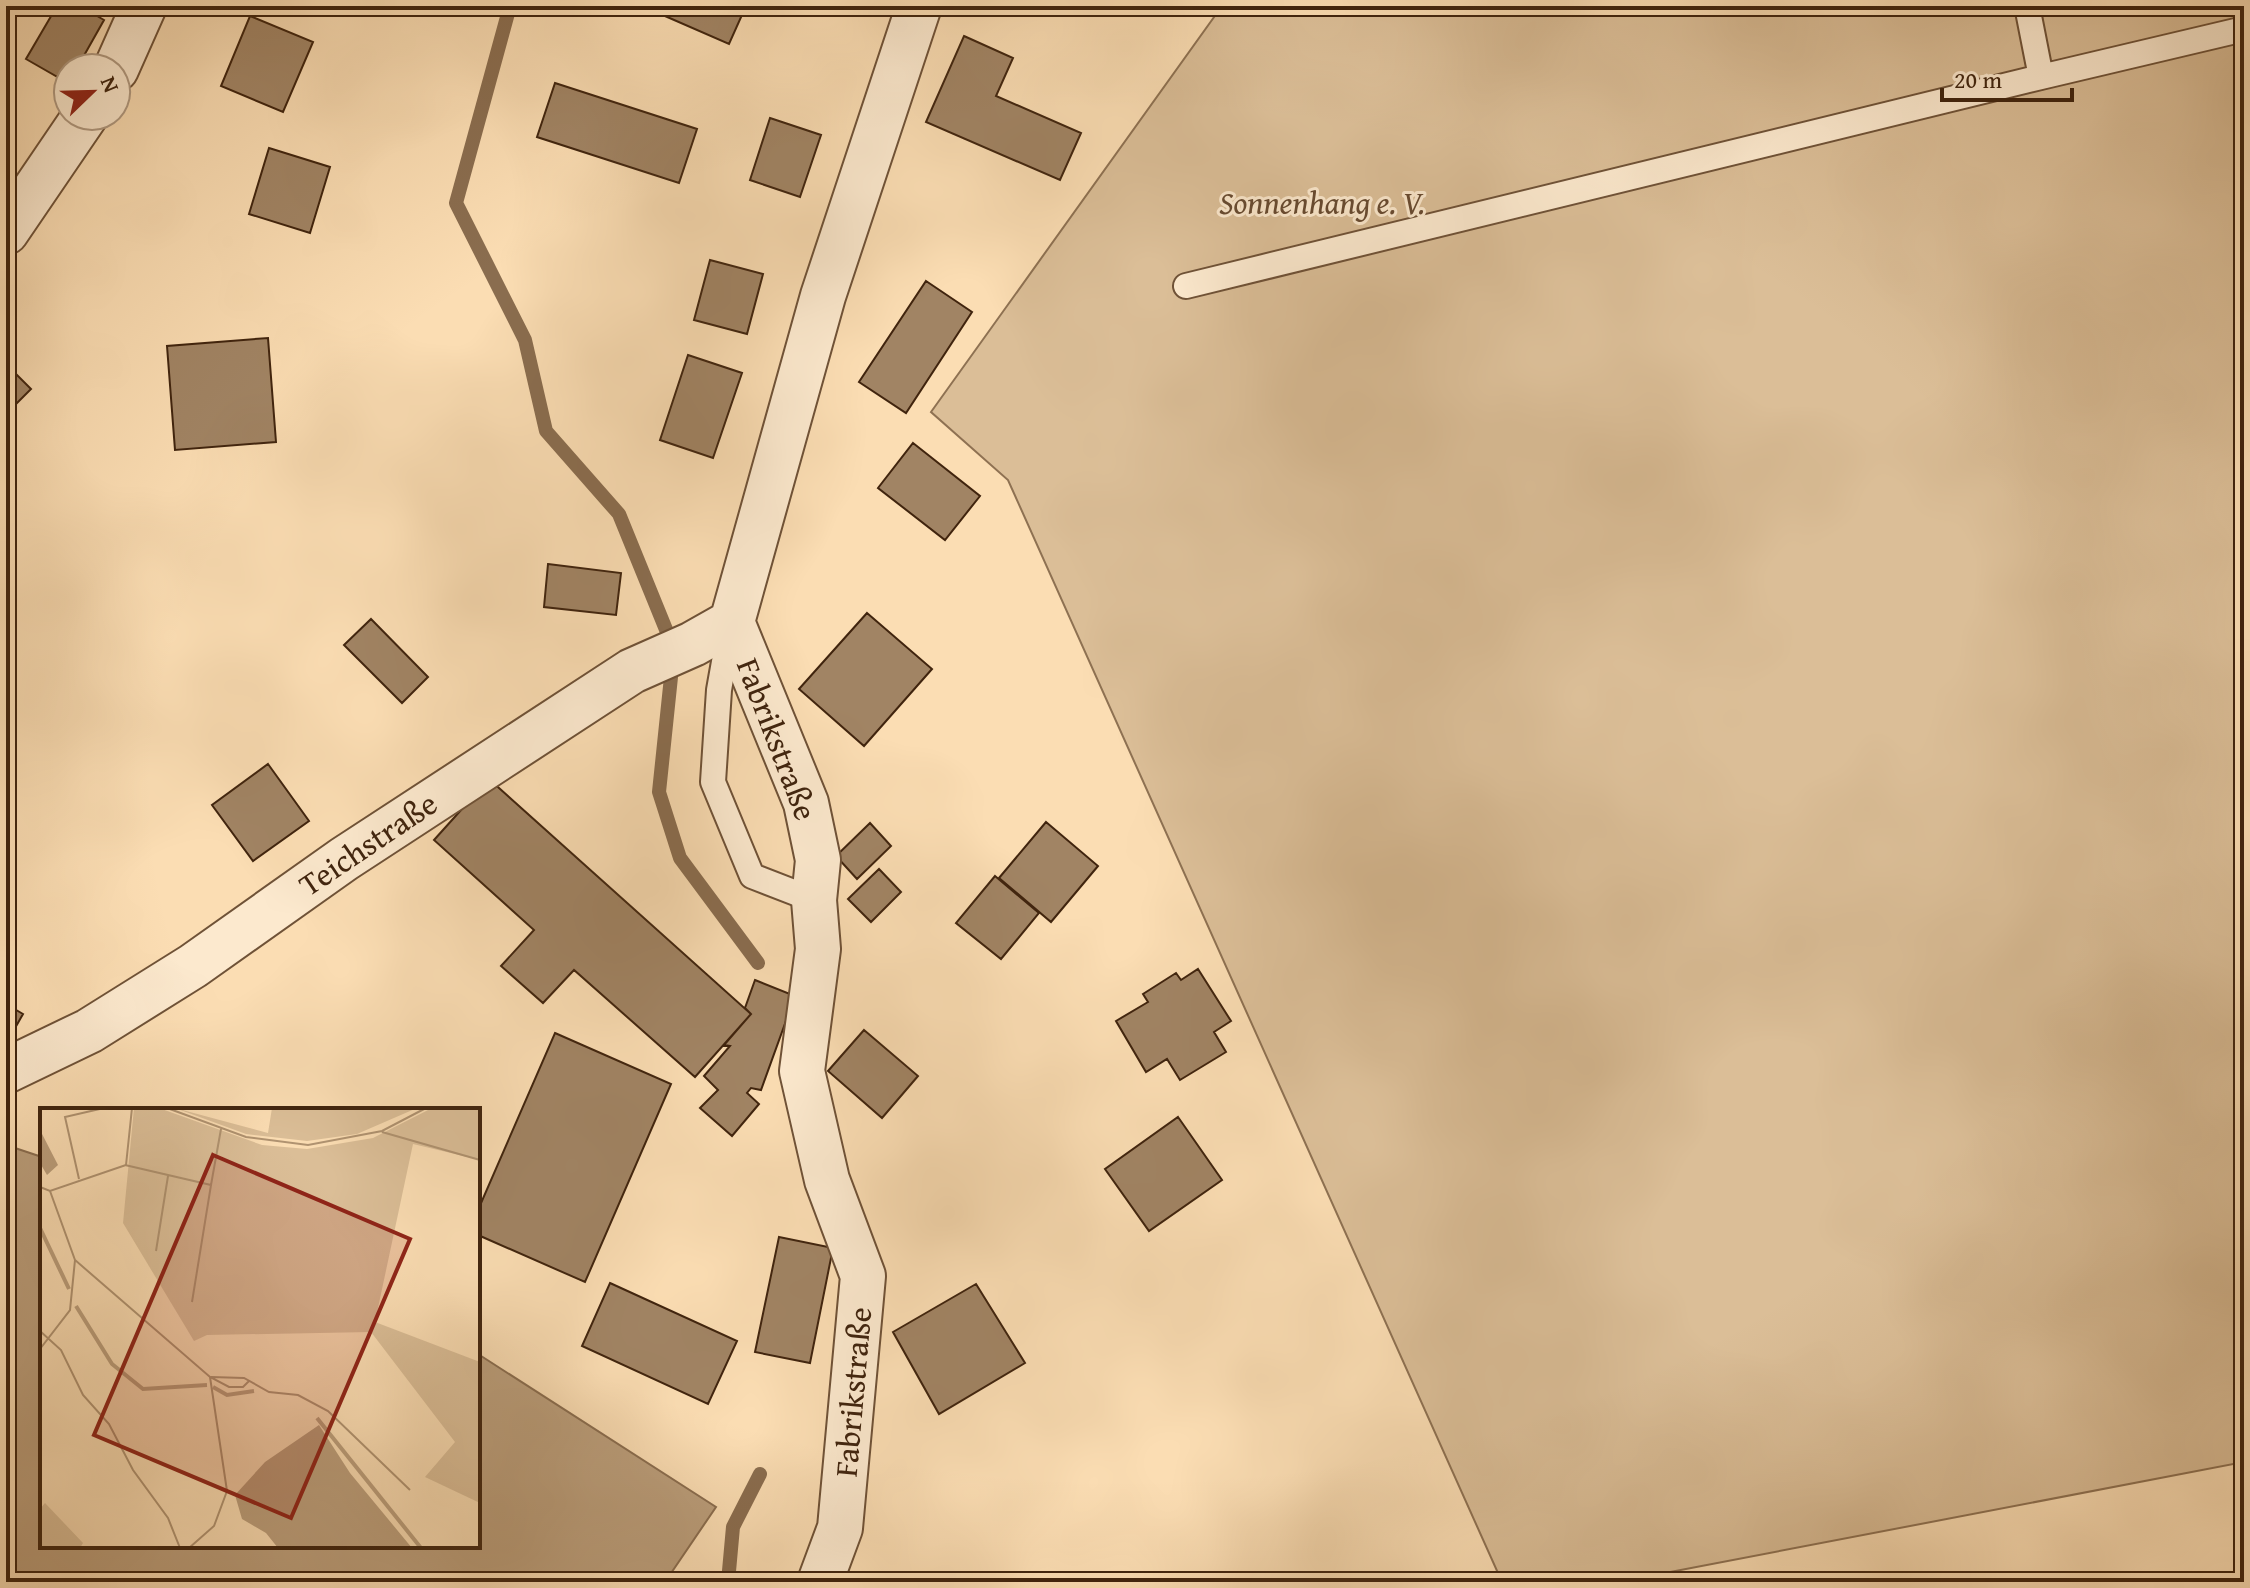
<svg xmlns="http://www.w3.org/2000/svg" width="2250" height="1588" font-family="'Gentium Book Plus',serif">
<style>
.green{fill:#dbbe97;stroke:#8e7152;stroke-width:2}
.water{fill:#bb9e7b;stroke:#8a6d4f;stroke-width:2}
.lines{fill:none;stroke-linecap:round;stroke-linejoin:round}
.stream{stroke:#8a6d4f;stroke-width:14}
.building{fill:#a18464;stroke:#40240e;stroke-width:2}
.service-casing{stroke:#6f5237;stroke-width:28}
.minor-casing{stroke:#6f5237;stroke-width:48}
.service{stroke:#fce9ce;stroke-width:24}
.minor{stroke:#fce9ce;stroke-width:44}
.labels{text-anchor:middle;stroke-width:6;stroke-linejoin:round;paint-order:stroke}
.park-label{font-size:32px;font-style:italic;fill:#674a30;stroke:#fce9ce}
.street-label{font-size:32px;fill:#40240e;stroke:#fce9ce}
.inset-river{fill:none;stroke:#bb9e7b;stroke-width:4}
.inset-road{fill:none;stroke:#b09371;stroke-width:2}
.view{fill:#8f2418;fill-opacity:0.15;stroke:#8f2418;stroke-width:4}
.inset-edge{fill:none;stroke:#40240e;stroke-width:4}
</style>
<rect width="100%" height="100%" fill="#fbddb3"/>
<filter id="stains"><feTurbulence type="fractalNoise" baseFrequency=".0025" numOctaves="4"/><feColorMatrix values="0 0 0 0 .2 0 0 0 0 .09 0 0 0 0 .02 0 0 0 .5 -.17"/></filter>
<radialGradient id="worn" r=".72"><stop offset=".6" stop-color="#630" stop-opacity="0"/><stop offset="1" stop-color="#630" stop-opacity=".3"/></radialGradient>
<path class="green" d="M1222,6H2244V1462L1618,1582H1502L1008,480L931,412Z"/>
<path class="water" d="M6,1145L42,1157V1546H478V1354L716,1507L665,1582H6Z"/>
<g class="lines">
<path class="stream" d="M510,6L456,203L525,340L546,431L619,514L667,632L671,677L659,792L680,858L758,963
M728,1582L733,1527L760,1474"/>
</g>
<path class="building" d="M57,6H80L104,20L77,68H68V83L26,59Z
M642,6H746L729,44Z
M250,16L313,42L283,112L221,86Z
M964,36L1013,58L996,96L1081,133L1060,180L926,122Z
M555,83L697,129L679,183L537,137Z
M770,118L821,135L800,197L750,180Z
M269,148L330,167L310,233L249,214Z
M710,260L763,274L747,334L694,320Z
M926,281L972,312L906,413L859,382Z
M268,338L276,442L175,450L167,346Z
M688,355L742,373L713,458L660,440Z
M6,364L31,389L6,414Z
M913,443L980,496L945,540L878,488Z
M548,564L621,573L616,615L544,607Z
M867,613L932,669L864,746L799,689Z
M371,619L428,677L402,703L344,645Z
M268,764L309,821L253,861L212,805Z
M489,779L751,1014L695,1077L574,970L543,1003L501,966L534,930L434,840Z
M1046,822L1098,866L1051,922L999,878Z
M870,823L891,846L857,879L836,856Z
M879,869L901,892L871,922L848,899Z
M995,876L1039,913L1001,959L956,923Z
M1198,969L1231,1021L1214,1032L1226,1052L1180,1080L1167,1059L1146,1072L1116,1021L1148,1002L1143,994L1176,973L1181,980Z
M755,980L795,996L761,1090L751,1088L747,1093L759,1104L732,1136L700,1108L718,1090L704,1076L730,1046L724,1045L751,1014L745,1008Z
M6,1004L23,1014L6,1044Z
M864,1030L918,1076L882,1118L828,1071Z
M555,1033L671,1084L585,1282L478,1235V1210Z
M1178,1117L1222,1180L1149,1231L1105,1169Z
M779,1237L833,1248L810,1363L755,1352Z
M610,1283L737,1341L708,1404L582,1346Z
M976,1284L1025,1363L939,1414L893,1332Z"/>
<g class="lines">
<defs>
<path id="service" d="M2027,6L2041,77L2244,29
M1186,286L2041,77
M730,628L719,690L713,782L752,876L814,900"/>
<path id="minor" d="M116,69L144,6
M6,232L85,116
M6,1071L89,1031L193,966L344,859L632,671L693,644L732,622
M820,1582L840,1528L863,1276L827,1180L802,1071L818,949L814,900L818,860L806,803L732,622L823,296L919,6"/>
</defs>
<use href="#service" class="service-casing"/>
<use href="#minor" class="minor-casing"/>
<use href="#service" class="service"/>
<use href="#minor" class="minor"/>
</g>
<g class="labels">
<g class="park-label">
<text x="1322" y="214">Sonnenhang e. V.</text>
</g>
<g class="street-label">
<text transform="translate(777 739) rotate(69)" y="11">Fabrikstraße</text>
<text transform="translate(368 844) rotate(-34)" y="11">Teichstraße</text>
<text transform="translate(853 1392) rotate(-85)" y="11">Fabrikstraße</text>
</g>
</g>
<g transform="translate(40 1108)">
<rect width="440" height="440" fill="#fbddb3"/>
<path d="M94,0H119L222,37L267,41L333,30L392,0H440V52L373,36L335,214L440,254V395L385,369L415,334L331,224L167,227L154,233L83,115ZM135,0L228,25L232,0H377L317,26L267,33L206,26ZM5,395L43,435L40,440H0V401Z" fill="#dbbe97"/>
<path d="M0,22L18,57L7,67L0,55ZM279,317L310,365L372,440H238L226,425L202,411L195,387L225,354Z" fill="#bb9e7b"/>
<path class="inset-river" d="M0,120L29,181M36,198L72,256L103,281L167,277M173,279L187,287L214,283M277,310L381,440"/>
<path class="inset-road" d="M127,0L206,29L268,37L342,23L386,0M342,24L440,52M85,57L171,77L181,21M39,71L25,9L64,0M0,79L10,83L86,57L92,0M10,83L35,152L170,269L189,279H203L209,273M116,143L128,68M152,194L171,77M0,223L21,242L43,287L69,316L93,362L128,410L140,440M0,241L30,202L35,152M171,269L204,270L229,284L258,287L288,303L370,382M149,440L174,418L187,383L170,269"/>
<path class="view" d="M173,47L370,131L251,410L54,327Z"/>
<rect width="440" height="440" class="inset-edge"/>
</g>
<rect width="2250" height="1588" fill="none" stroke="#fbddb3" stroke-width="32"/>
<rect x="8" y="8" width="2234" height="1572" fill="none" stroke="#40240e" stroke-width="4"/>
<rect x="16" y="16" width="2218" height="1556" fill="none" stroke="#40240e" stroke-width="2"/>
<g transform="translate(92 92) rotate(67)"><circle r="38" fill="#fce9ce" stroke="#b19a81" stroke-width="2"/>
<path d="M0-6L14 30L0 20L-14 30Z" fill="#8f2418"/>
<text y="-12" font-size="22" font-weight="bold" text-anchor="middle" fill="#40240e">N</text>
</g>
<path d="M1942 88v12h130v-12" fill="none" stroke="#40240e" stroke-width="4"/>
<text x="1954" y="88" font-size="24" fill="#40240e" stroke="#fce9ce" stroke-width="6" paint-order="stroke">20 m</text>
<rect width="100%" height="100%" filter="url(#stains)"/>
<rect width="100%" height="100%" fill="url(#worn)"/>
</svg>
